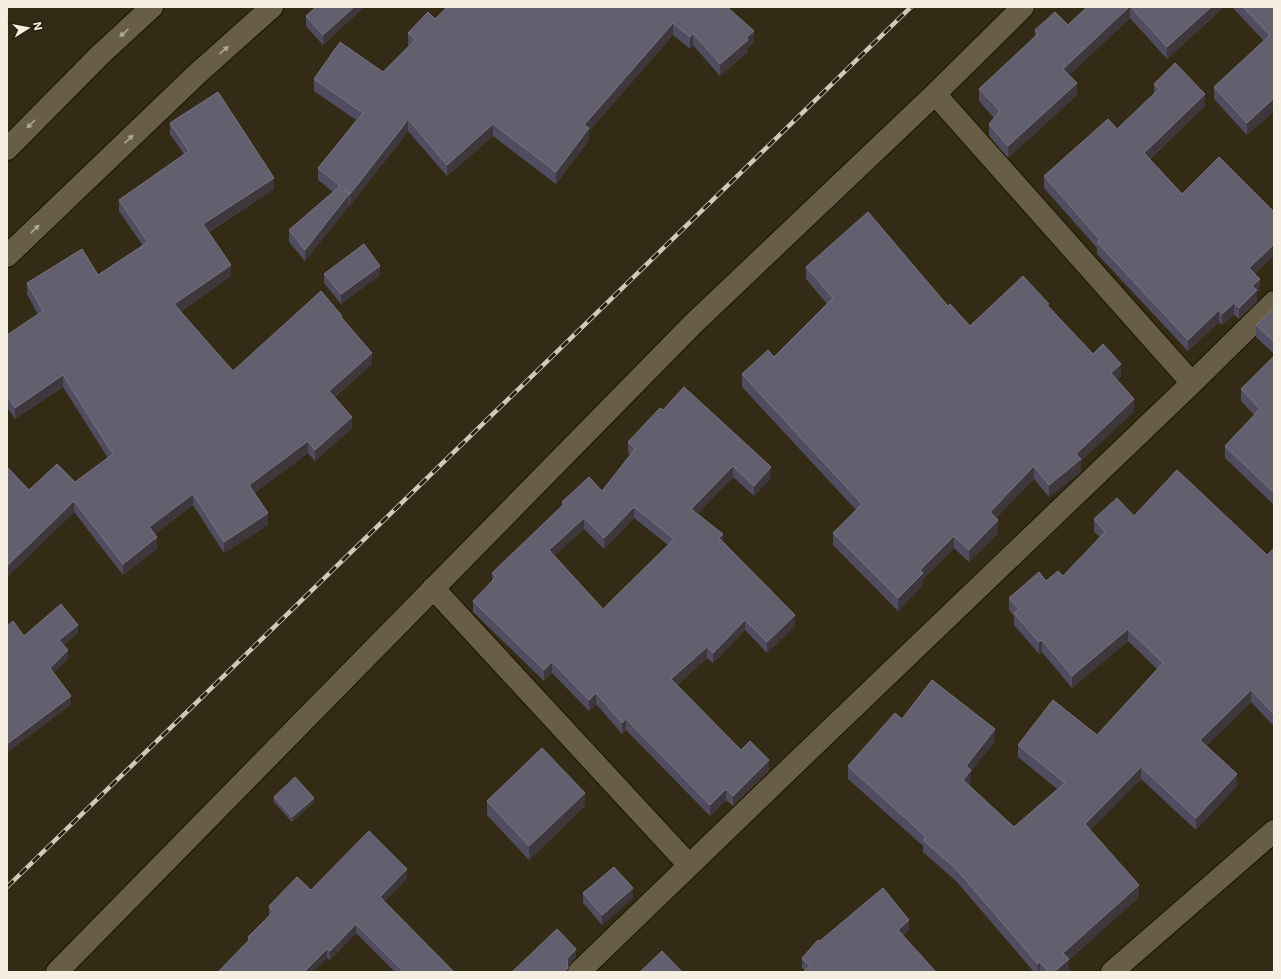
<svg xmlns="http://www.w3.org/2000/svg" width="1281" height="979" font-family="Inter,sans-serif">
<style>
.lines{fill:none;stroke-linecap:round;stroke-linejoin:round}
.street-casing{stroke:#1b1301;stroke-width:24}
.street{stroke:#685e48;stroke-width:22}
.rail-casing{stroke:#d1cabc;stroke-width:4.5}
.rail{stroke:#2a210c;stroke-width:3;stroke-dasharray:9;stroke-linecap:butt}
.wall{fill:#504d60;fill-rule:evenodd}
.shaded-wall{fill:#3e383c}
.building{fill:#625f6e;stroke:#797580;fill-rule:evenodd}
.oneway{fill:#aea695}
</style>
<rect width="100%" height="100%" fill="#342b16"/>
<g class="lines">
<defs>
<path id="street" d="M935,94L1192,383
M7,149L100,55L152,7
M7,256L197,74L272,7
M433,588L689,865
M57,972L693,324L935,94L1023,7
M579,972L781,777L1192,383L1274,302
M1112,972L1274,831"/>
</defs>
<use href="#street" class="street-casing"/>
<use href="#street" class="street"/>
<defs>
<path id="rail" d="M7,887L911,7"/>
</defs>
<use href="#rail" class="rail-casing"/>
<use href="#rail" class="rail"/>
</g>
<path class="wall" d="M364,7L323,45L306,26V16Z
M727,7L754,42L748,48V52L720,76L693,45L690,49L673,35L589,131V140L556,184L493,136L447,176L408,131L400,142L305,261L289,242V230L333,192L318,180V168L356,120L314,91V79L383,72L409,46L408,45V33L435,19Z
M1087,7H1224L1167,59L1130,18L1069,75L1077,95L1008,158L989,136V124L994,118L979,101V89L1035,36V30L1068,25Z
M1232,7H1274V111L1247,135L1214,99V87L1264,41Z
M1154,84L1205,106L1150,159L1182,194L1274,212V255L1255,274L1260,290L1257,293V302L1239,319L1234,315L1222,325L1219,322L1188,351L1097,254V248L1044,188V176L1117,129L1154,94Z
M170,123L274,189L209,232L231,276L180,312L233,371L342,318L372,364L335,397L352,428L315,461L308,453L254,493L268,525L224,553L193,505L155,534L157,549L123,575L74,512L7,577V467L29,490L75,482L108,458L63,387L15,419L7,407V335L38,315L27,294V283L98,275L143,246L119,211V200L184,154L170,134Z
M806,267L948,306L970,326L1049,307L1093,354L1121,376L1117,380L1134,411L1081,461V472L1049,497L1034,479L996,518L998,533L969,562L954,548L923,579V585L898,611L833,545V533L856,510L742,387V374L774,357L827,304L806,279Z
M324,274L380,275L341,304L324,283Z
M1274,308V354L1256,337V325Z
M1274,356V505L1225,458V446L1254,415L1241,401V389Z
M663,410L771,478L754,496L733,477L697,514L723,541L795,626L767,653L745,630L713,663L707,658L677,685L741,750L769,771L733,806L726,800L710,816L626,730L622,734L596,704L589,711L552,673L544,681L473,612V601L492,581V573L562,506V502L602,491L630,455L628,452V442ZM634,518L668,545L603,609L554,556L584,529L604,549Z
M1134,516L1267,555L1274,548V726L1251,702L1206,746L1237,786L1196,830L1141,779L1090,830L1139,897L1069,960V971L1068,972H1034L956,881L923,852V846L848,779V766L902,719L995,741L971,771V782L969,785L1014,827L1057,789L1018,757V745L1097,735L1157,669L1128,641L1072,688L1042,652L1039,654L1014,625V616L1009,610V598L1046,581L1063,576L1100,537L1094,532V519Z
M274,797L314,802L292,822L274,802Z
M487,801L585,806L529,860L487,815Z
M407,878L384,902L454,972H395L356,933L330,960L327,958L248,941V937L269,916V906L311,890Z
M583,893L633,898L602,925L583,903Z
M909,930L903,935L805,970L802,968V958L820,941Z"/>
<path class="shaded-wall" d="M354,7H364L323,45V35Z
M1129,7H1130V18L1063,81V69Z
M1211,7H1224L1167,59V47Z
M673,23V35L589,131V140L556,184V172L584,125Z
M754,31V42L748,48V52L720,76V64Z
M693,33V45L690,49V37Z
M1077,83V95L1008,158V146Z
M1205,94V106L1144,164V153Z
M1274,98V111L1247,135V123Z
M408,119V131L400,142L350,206V194Z
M493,124V136L447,176V165Z
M274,178V189L203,235V224Z
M349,194V206L305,261V250Z
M1274,244V255L1249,280V268Z
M231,265V276L174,316V304Z
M380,266V275L341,304V294Z
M1260,279V290L1257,293V302L1239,319V308L1252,286Z
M1234,303V315L1222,325V314Z
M1219,310V322L1188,351V340Z
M372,353V364L329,402V391Z
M1121,364V376L1111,386V373Z
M63,375V387L15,419V408Z
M1134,399V411L1081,461V472L1049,497V485L1076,454Z
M352,417V428L315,461V450Z
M308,441V453L249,497V485Z
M733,466V477L691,520V509Z
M1034,466V479L990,524V512Z
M771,467V478L754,496V486Z
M193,494V505L149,539V527Z
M74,501V512L7,577V566Z
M634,507V518L604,549V538Z
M268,513V525L224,553V542Z
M584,518V529L549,561V550Z
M998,520V533L969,562V550Z
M723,534V544L719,538Z
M954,536V548L923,579V585L898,611V598L920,570Z
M157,537V549L123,575V564Z
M795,615V626L767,653V642Z
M745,620V630L713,663V653Z
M78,625V634L59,649V640Z
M1128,629V641L1072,688V676Z
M1042,640V652L1039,654V642Z
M707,647V658L671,690V679Z
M68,650V659L50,677V668Z
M552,662V673L544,681V670Z
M1251,690V702L1200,752V740Z
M596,693V704L589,711V700Z
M71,696V705L7,753V757V744Z
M626,719V730L622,734V723Z
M995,729V741L971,771V782L963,792V780L966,766Z
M769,760V771L733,806V796Z
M1141,767V779L1085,836V824Z
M1237,774V786L1196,830V818Z
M726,789V800L710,816V805Z
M585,793V806L529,860V846Z
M314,798V802L292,822V817Z
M407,869V878L380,906V897Z
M1139,885V897L1069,960V971L1068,972H1054L1063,953Z
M633,888V898L602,925V915Z
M909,920V930L898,939V930Z
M356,924V933L330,960V951Z
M327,949V958L313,972H304Z
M576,949V958L567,968V959Z
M1040,962V972H1038V964Z
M568,968V972H563Z"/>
<path class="building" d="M316,7H354L323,35L306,16Z
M447,7H727L754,31L746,38L748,40L720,64L693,33L690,37L673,23L584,125L589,128L556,172L493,124L447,165L408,119L400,130L350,194L344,189L349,194L305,250L289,230L340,186L318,168L363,113L314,79L340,42L383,72L415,40L408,33L428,12L435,19Z
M1087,7H1129L1063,69L1077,83L1008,146L989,124L1000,111L979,89L1038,34L1035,30L1055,12L1068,25Z
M1131,7H1211L1167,47Z
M1243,7H1274V98L1247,123L1214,87L1270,35Z
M1175,63L1205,94L1144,153L1182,194L1219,157L1274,212V244L1249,268L1260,279L1252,286L1257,290L1239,308L1234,303L1222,314L1219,310L1188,340L1097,242L1100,240L1044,176L1108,119L1117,129L1159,89L1154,84Z
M218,92L274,178L203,224L231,265L174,304L233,371L321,291L342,316L341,317L372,353L329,391L352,417L315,450L308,441L249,485L268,513L224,542L193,494L149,527L157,537L123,564L74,501L7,566V467L29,490L57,464L75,482L113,454L63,375L15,408L7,395V335L43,311L27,283L82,249L98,275L148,242L119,200L189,151L170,123Z
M868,212L948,306L950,304L970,326L1023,276L1049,304L1047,305L1093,354L1103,344L1121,364L1111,373L1134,399L1076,454L1081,459L1049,485L1034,466L990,512L998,520L969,550L954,536L920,570L923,573L898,598L833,533L862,504L742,374L768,350L774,357L833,298L806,267Z
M364,244L380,266L341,294L324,274Z
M1274,308V342L1256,325Z
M1274,356V493L1225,446L1260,409L1241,389Z
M684,387L771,467L754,486L733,466L691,509L723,534L719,538L795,615L767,642L745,620L713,653L707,647L671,679L741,750L750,741L769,760L733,796L726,789L710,805L626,719L622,723L596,693L589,700L552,662L544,670L473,601L496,577L492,573L564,504L562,502L589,477L602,491L635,449L628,442L660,408L663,410ZM634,507L674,539L603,609L549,550L584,518L604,538Z
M1177,470L1267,555L1274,548V664L1273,665L1274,666V714L1251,690L1200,740L1237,774L1196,818L1141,767L1085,824L1139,885L1063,953L1069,959L1054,972H1049L1040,962L1038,964L956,869L923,840L926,837L848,766L895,713L902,719L932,680L995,729L966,766L971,770L963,780L1014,827L1065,783L1018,745L1053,700L1097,735L1163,663L1128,629L1072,676L1042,640L1039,642L1014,613L1019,609L1009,598L1039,572L1046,581L1058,571L1063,576L1105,532L1094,519L1117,498L1134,516Z
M61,604L78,625L59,640L68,650L50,668L71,696L7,744V626L13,621L24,636Z
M542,748L585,793L529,846L487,801Z
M295,777L314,798L292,817L274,797Z
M369,831L407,869L380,897L454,972H404L356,924L330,951L327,949L304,972H218L250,939L248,937L273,912L269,906L297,877L311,890Z
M614,867L633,888L602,915L583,893Z
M883,888L909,920L898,930L936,972H803L810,966L802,958L818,940L820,941Z
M557,929L576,949L567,959L568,968L563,972H512Z
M662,951L682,972H640Z"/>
<defs><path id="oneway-solid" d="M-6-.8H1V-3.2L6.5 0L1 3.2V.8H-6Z"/></defs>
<g class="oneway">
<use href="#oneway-solid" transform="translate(124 33) rotate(138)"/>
<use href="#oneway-solid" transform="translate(224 50) rotate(-42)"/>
<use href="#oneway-solid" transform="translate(31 124) rotate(135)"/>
<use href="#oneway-solid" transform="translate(129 139) rotate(-44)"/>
<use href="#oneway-solid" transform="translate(35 229) rotate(-44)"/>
</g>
<rect width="1281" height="979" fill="none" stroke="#f5efe2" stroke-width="16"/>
<g transform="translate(28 28) rotate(79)" stroke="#2a210c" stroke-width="3" paint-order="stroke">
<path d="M0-3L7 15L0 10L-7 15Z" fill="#f5efe2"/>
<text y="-6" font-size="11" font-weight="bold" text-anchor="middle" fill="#f5efe2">N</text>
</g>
</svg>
